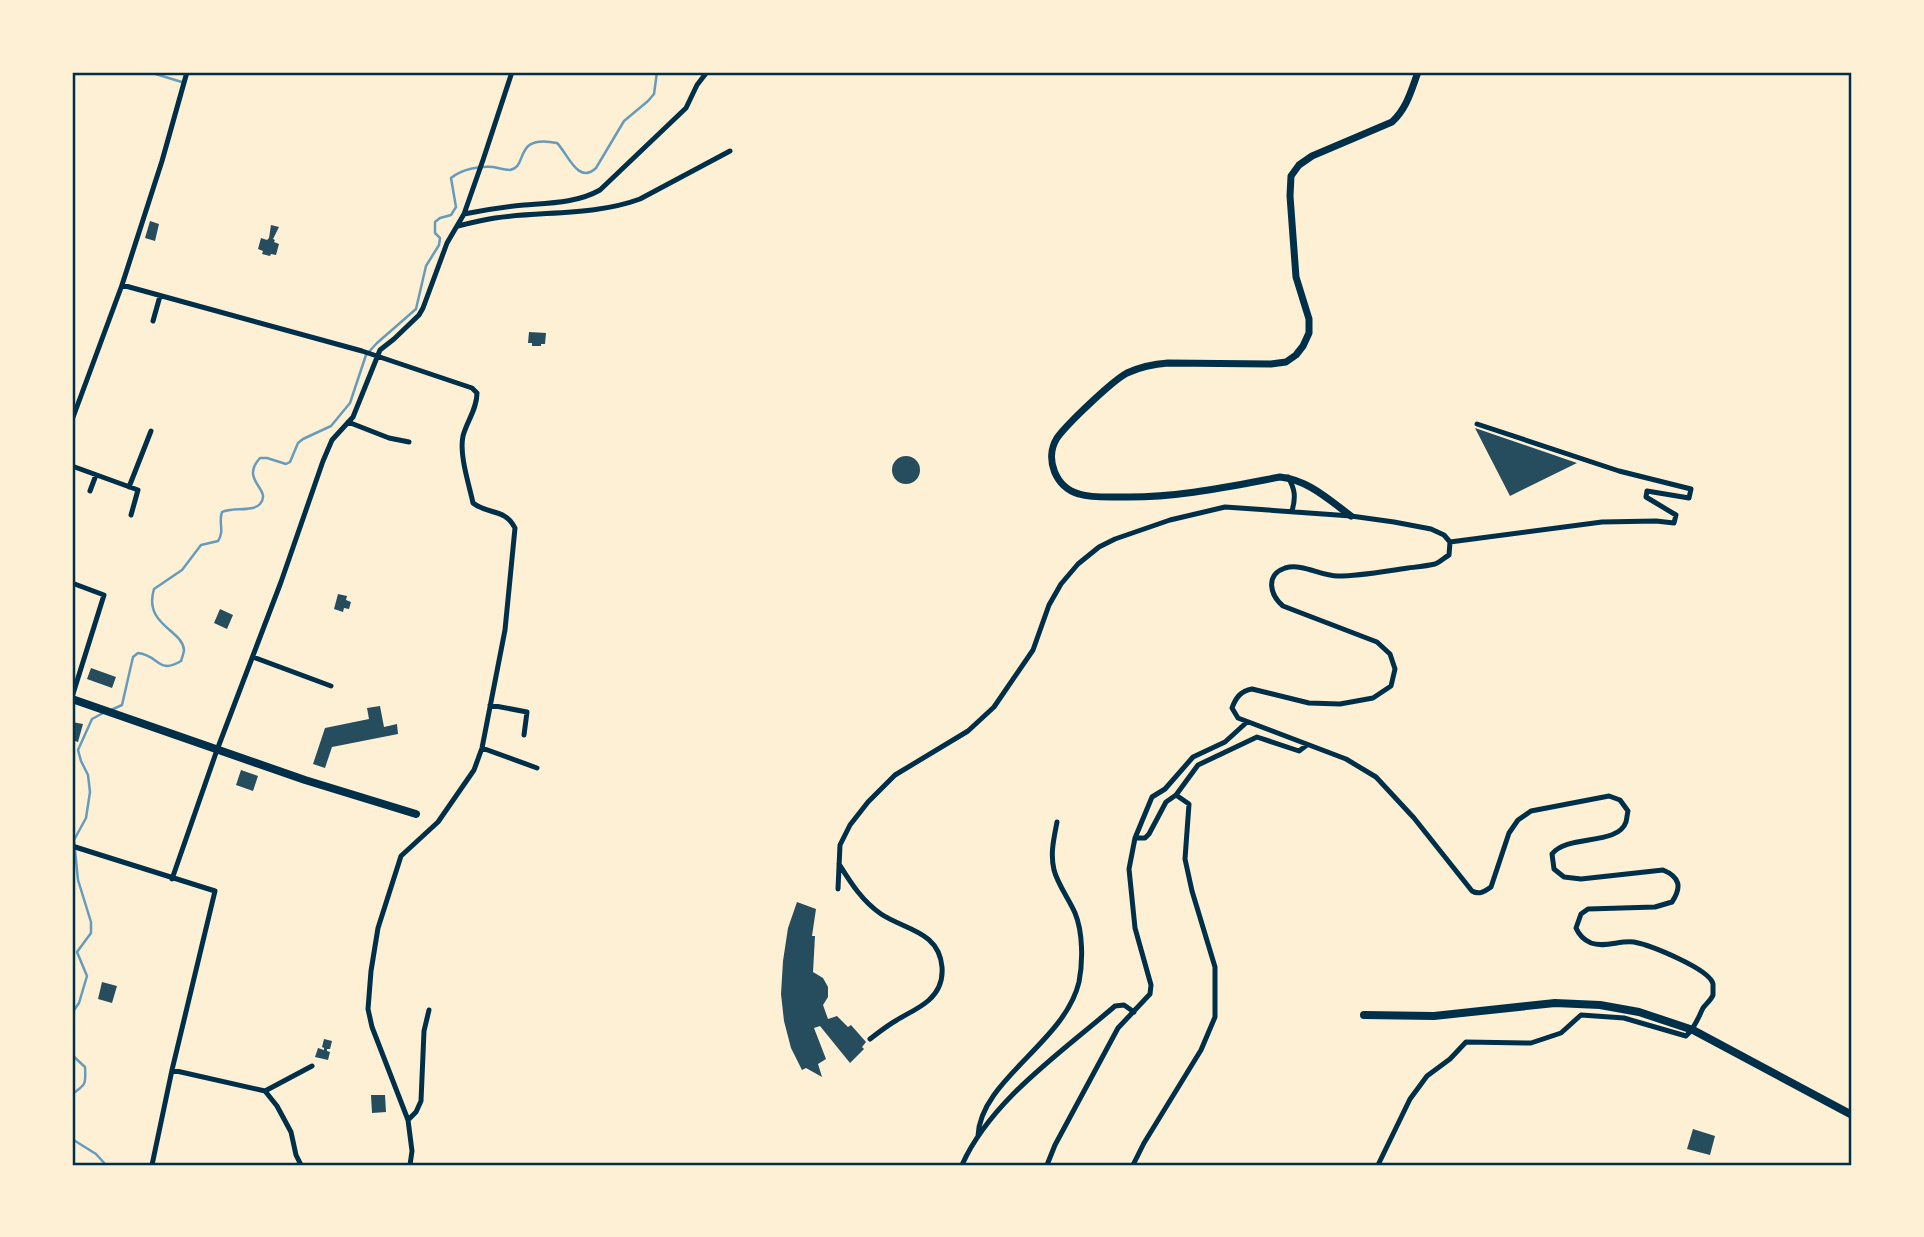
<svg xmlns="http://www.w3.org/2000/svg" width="1924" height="1237" font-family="'PT Sans',sans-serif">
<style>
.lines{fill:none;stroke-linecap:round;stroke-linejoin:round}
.stream{stroke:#669bbc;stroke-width:2.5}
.building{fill:#264d5e}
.minor{stroke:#003049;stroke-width:5}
.secondary{stroke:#003049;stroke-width:7}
.primary{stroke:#003049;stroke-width:8}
.neatline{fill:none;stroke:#003049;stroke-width:2.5}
</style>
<rect width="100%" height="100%" fill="#fdf0d5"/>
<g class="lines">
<path class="stream" d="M149,72L185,83
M111,710L122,705L133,657L138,653C159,655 158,675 181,661C182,658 184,652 184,650C183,630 143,625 154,589L182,570L201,545L218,541C225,530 218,523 222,512C232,507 253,512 260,504C273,489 239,481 260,458H267L286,464L290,462L298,443L303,439L331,426L350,403L366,355L377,343L416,309L426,266L439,245L440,238L435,233V222L440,218L451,215L456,207L451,178C462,169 479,166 493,167C499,168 504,170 510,170C529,167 512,134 557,143C568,154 578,185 596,168L624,121L648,101L654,94L657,72
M72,1013L79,1003L87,976L77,952L91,933V922L78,880L74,840L86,818L90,792L88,775L81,761L78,750L92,719L105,712
M72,1055L85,1067C86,1084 86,1085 72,1094
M72,1139L96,1154L106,1165"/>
</g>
<path class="building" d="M150,221L159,224L155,241L145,238Z
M271,225L279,227L273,239L275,240L274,242L279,244L276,255L271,254L270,256L262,254L263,251L258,249L261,238L267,240L269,238Z
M529,332L546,333L545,344H541V346H532V343H528Z
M1475,428L1577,463L1510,496Z
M892 470a14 14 0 1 1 28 0a14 14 0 1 1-28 0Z
M338,594L347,596L346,600L351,602L349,609L344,608L343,612L334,609Z
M220,609L233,615L227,629L214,623Z
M91,668L116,677L112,688L87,679Z
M380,706L384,727L397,724L398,734L332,747L325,768L313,764L325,728L369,719L367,708Z
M72,722L83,724L78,742L72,740Z
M241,770L258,776L253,791L236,785Z
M797,902L816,909L812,936H815L813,972L823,978L828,987V997L823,1005L828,1019L837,1016L848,1027L851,1025L866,1042L862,1047L864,1049L850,1063L820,1026L814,1028L826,1059L818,1064L822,1077L806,1068L802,1070L791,1048L784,1021L781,994L783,961L788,928Z
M102,982L117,986L112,1003L98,999Z
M324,1039L332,1041L330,1049H327V1051L330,1052L328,1060L315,1057L318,1048L324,1050V1048L322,1047Z
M371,1095H385L386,1112L372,1113Z
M1693,1129L1715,1136L1710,1155L1687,1149Z"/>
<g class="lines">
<path class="minor" d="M464,214C484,210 504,207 524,205C550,203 577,203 600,190L686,108L697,85L707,72
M458,226C470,223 482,220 495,218C542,211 594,216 640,199L730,151
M122,285L362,351L472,388L477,393C477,409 467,421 463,436C459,455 469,484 473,503C488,515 505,508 515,528L505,630L482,748L474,770L438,822L401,856L378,928L371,971L368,1009L372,1027L408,1120L412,1151L410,1165
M153,321L160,296
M72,420L122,285L162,161L187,72
M348,422L389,438L409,442
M72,466L138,490L131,515
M1288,477C1295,489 1296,497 1292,511
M129,487L151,431
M90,491L96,475
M1450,542L1602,522L1656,521L1674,523L1676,515L1646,497L1647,491L1689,498L1691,489L1619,471L1477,424
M72,583L104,595L72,697
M253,657L331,686
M490,705L527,712L524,735
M482,748L537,768
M1135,838H1145L1149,834L1166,802L1176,795L1198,765L1257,737L1299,751L1307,745
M72,846L215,891L172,1070L152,1165
M839,864C851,883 862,901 881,914C905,930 939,931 942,967C943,980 939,991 929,1000C919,1009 908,1013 897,1020C888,1025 879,1032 870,1039
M172,879L217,750L281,582L323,461L332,440L353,417L380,350L394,339L419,315L423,308L447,243L464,214L483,160L512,72
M838,889L840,845L850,825L868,802L895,775L968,731L994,707L1033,650L1049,605L1061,584L1078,564L1099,547L1115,539L1170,520L1225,507L1351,516L1394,522L1431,529L1444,535L1450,542L1449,555C1444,558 1440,562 1435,564C1427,566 1416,567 1408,568C1386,571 1361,576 1338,576C1320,576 1303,563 1285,568C1265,575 1270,595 1283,606L1377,642L1390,654L1395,669L1391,686L1373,698L1340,704L1309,703L1252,689C1241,691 1236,697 1232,708L1238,718L1346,759L1376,777L1414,818L1472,891C1479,895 1484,892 1491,887L1509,833L1518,820L1531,811L1609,796L1620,800L1628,811C1627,815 1627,818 1626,822C1618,846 1567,834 1552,854L1554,869L1564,877L1581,879L1663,870C1680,877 1682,887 1672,902L1655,907L1588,909L1581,914L1576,928C1579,935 1584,940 1591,943C1605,948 1620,940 1634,942C1650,945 1710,969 1713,984C1713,985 1713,994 1713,995C1711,1000 1706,1004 1703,1008C1698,1018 1695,1028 1686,1036L1624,1018L1581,1015L1561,1033L1531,1043L1466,1042L1450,1059L1427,1076L1410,1099L1378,1165
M172,1070L265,1091L277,1106L291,1132L296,1155L301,1165
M265,1091L312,1066
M408,1120L416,1112L421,1101L424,1031L429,1010
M978,1136C980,1080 1065,1042 1079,982C1083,962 1083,932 1075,913C1069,899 1058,885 1054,870C1050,853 1054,838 1057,822
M962,1165C991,1100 1062,1052 1115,1006L1124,1005L1134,1012
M1047,1165L1055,1145L1118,1028L1150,994L1151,985L1135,928L1129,869L1135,838L1152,797L1165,789L1193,757L1225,742L1247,722
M1133,1165L1144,1143L1201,1050L1215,1017V967L1192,891L1185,859L1189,804L1176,795"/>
<path class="secondary" d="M1351,516C1328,499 1308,480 1280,477C1227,487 1176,498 1122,497C1108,497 1092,498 1079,494C1056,488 1044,459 1057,438C1067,424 1112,381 1127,373C1140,367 1153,364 1168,363L1271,364L1286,362L1296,355L1303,346L1309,333V319L1296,277L1290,196L1291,176L1299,165L1312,156L1392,122C1407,108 1411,91 1418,72"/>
<path class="primary" d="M72,699L305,780L416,814
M1364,1015L1434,1016L1555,1003L1600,1005L1639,1012L1693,1030L1852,1115"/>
</g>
<rect width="1924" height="1237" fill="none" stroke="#fdf0d5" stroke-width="147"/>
<rect x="74" y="74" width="1776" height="1090" class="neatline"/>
</svg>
